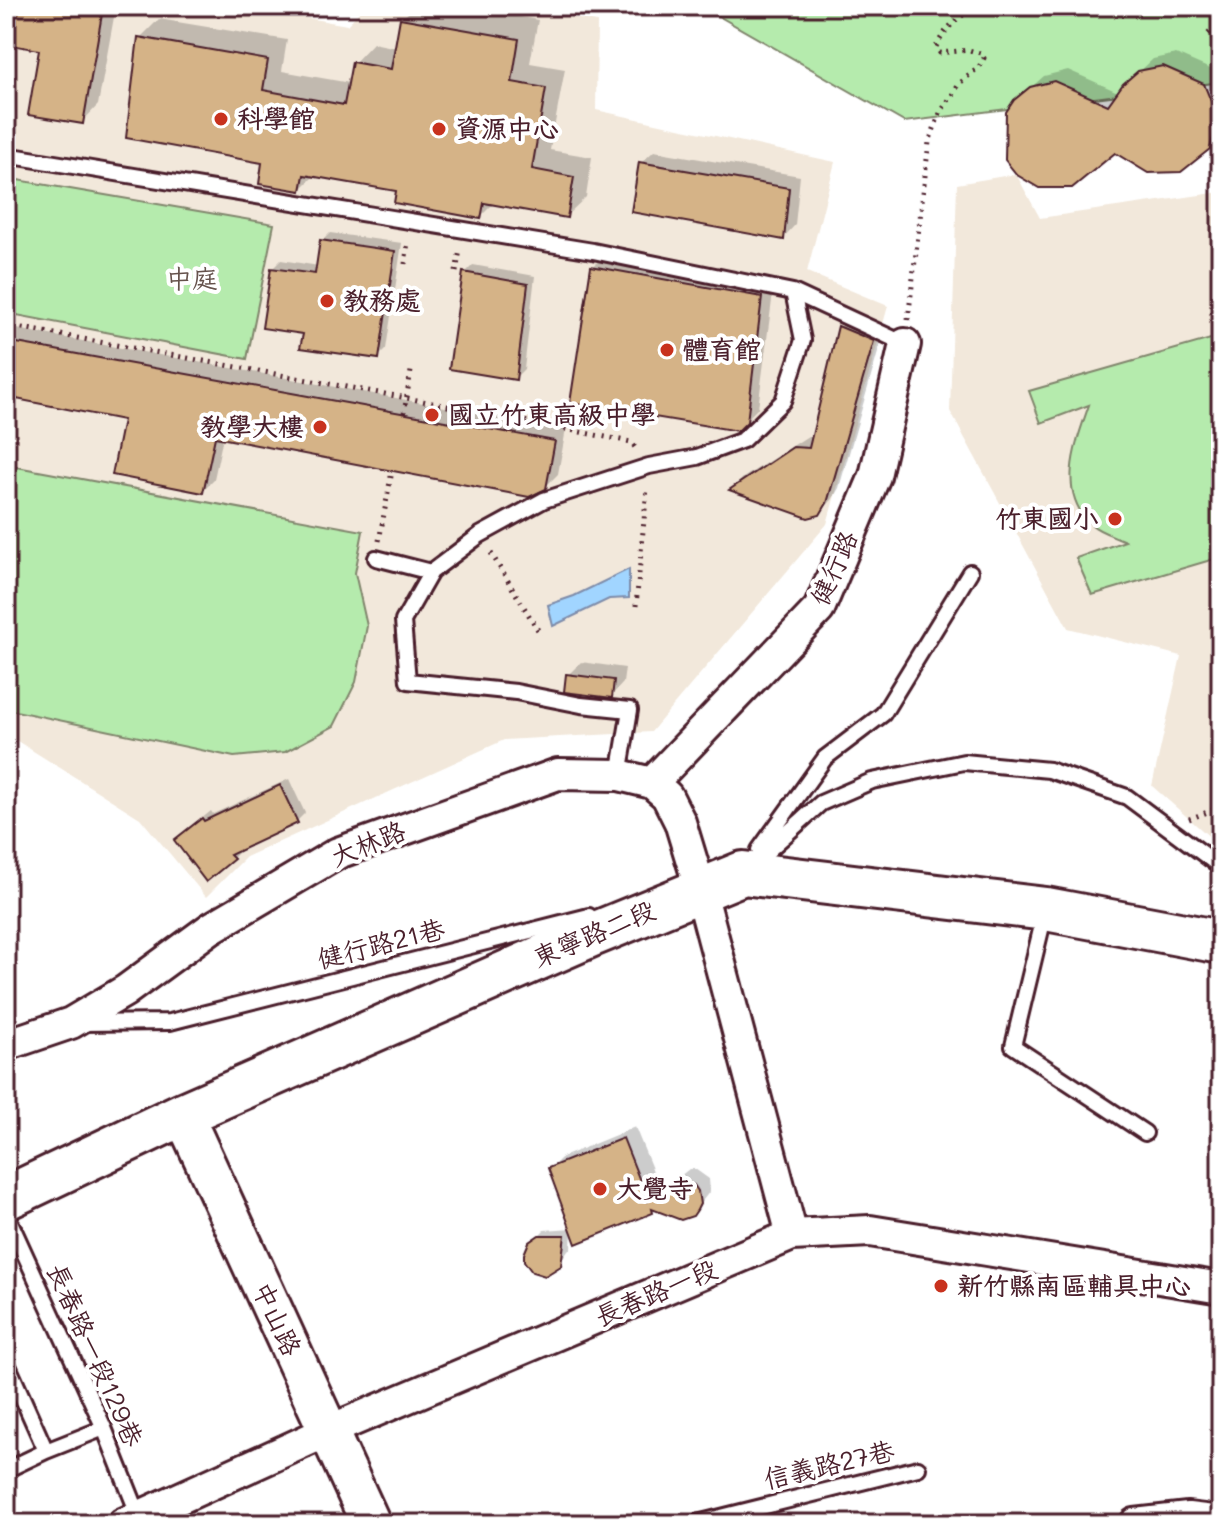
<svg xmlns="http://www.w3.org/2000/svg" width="1227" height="1530" font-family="Mali,'LXGW WenKai TC',sans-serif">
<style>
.built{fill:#f2e8db}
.green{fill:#b5ebad;stroke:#80856c;stroke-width:2}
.water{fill:#a1d5ff;stroke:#7e8caa;stroke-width:2}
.shadow{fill:#0003}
.building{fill:#d5b387;stroke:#4a1f2b;stroke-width:2}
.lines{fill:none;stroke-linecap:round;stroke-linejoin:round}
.service-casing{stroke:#4a1f2b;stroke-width:20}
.minor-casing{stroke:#4a1f2b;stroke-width:36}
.tertiary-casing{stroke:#4a1f2b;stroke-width:44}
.secondary-casing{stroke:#4a1f2b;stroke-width:48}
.path{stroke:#4a1f2b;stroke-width:5;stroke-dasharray:2 6;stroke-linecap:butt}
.service{stroke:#fff;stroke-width:14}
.minor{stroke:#fff;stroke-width:30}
.tertiary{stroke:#fff;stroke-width:38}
.secondary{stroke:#fff;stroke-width:42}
.poi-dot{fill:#c8321e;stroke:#fff;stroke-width:3}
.labels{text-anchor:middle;stroke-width:8;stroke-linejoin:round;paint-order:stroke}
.poi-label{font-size:26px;font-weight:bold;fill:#4a1f2b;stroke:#fff;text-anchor:start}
.park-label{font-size:26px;fill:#65524c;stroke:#fff}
.street-label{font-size:26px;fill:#4a1f2b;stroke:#fff}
</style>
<rect width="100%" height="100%" fill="#fff"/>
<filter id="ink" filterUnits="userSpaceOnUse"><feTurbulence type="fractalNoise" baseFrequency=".0125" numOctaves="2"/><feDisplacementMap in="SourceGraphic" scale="16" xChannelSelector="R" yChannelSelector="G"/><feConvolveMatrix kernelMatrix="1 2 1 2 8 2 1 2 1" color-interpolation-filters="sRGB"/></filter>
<g filter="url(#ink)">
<path class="built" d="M6,6H239L347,25L365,6H512L597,22L596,110L835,162L807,272L888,306L827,524L651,732L504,740L246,857L206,897L140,818L6,734Z
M1016,174L1040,218L1221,192V847L1152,786L1181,656L1068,628L950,411L957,184Z"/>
<path class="green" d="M701,6H1221V82L904,122Z
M6,178L274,224L247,359L6,313Z
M1221,336V557L1092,595L1076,558L1125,541C1115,536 1099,532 1091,524C1056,491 1076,443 1089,405L1041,423L1029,391Z
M6,465L363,531L355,573L367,626L356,682L334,726L285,752L234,757L6,709Z"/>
<path class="water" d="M629,569V598L609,599L553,626L548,605L574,596Z"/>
<path class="shadow" d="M6,6H116L98,105L82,122L42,48L6,42Z
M415,6H460L538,20L530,63L565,69L550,150L592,157L586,197L566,216L494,203L480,217L398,190L315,175L301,189L264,162L140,38L159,19L287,40L282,71L350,83L354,63L373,43L397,48L402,19Z
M1176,54L1217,72L1221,83V135L1209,147L1115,151L1016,101L1044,76L1068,70L1118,92L1153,59Z
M654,151L800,176L795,225L783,238L641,163Z
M330,233L402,243L386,349L378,357L305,332L273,268L281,260L319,266L322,241Z
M605,254L774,285L758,408L737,429L593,267Z
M473,265L535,276L524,369L516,377L465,273Z
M852,315L885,328L839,488L832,500L819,513L732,489L743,478L808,436H814L840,328Z
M6,327L566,429L558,474L545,487L223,437L214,479L202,491L125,418L6,395Z
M581,662L625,668L623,683L611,696L568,675Z
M1221,670V688L1217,674Z
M289,779L305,813L297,821L241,850L233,858L185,832L211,811L213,814Z
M635,1127L661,1191L689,1169H695L709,1179L710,1191L692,1214L655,1208L652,1211L550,1169L562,1157Z
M572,1228L571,1249L568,1250L558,1265L535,1239L544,1230Z"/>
<path class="building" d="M6,6H58L102,14L83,124L28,115L39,50L6,44Z
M400,18L519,39L512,82L546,88L532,169L574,177L567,218L484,203L481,219L394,203L396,191L304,175L301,191L259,184L262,163L126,138L138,37L268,60L263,90L344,105L352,62L391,69Z
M1163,66L1204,84L1218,118L1210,149L1181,172L1148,173L1115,153L1072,188H1039L1017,175L1005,160L1006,112L1014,100L1030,87L1054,81L1108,105L1123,84L1138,71Z
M639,162L789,188L784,240L631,212Z
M320,240L395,251L379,359L300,348L303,334L262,328L271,268L315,274Z
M591,266L762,297L747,422L738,431L570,403Z
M463,272L528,284L516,380L449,369Z
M838,326L874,341L827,503L820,515L808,518L729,490L793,447L809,448Z
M6,341L555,441L546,489L529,497L215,437L203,493L112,475L123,420L6,397Z
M566,674L614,680L612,698L564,692Z
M280,785L298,823L230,855L234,859L206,882L174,840L202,818L204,821Z
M623,1138L648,1201L669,1183L682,1180L694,1185L698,1191L700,1204L697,1210L693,1216L681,1220L652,1209L653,1213L576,1244L548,1168Z
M539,1235H565L561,1266L545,1276L532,1272L524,1261V1254L529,1242Z"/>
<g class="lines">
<defs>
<path id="service" d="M6,155L593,251L793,292L803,340L783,401L743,440L697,457L649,466L544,500L480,535L431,572L403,621L408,681L516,692L581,705L630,710L619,775
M793,292L905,344
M376,558L431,572
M759,850L825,758L883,714L970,572
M752,865L821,803L872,781L964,762L1049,770L1127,797L1221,867
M1045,913L1013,1046L1145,1133
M83,1023L170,1022L589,916
M6,1213L104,1428L139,1516
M6,1361L46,1451L6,1470
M46,1451L104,1428
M693,1524L918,1468"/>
<path id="minor" d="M652,783L819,609L875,476L905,344
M6,1045L71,1023L125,991L211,928L338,853L558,774L619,775L652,783L667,796L680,822L700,888L792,1235
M123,1524L328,1431L792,1235L870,1231L1221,1288
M1135,1524L1188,1518L1221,1522"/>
<path id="tertiary" d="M183,1114L371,1524"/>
<path id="secondary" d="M6,1198L183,1114L594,934L743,873L1046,909L1221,942"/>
</defs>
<use href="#service" class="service-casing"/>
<use href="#minor" class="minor-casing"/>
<use href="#tertiary" class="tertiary-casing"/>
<use href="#secondary" class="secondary-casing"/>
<path class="path" d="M990,6L1023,9L1037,6
M1221,21L1208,34L1221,47
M1219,131L1221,130
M405,264L408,242
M456,272L460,250
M908,320L929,142L940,113L960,83L979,67L984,58L980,53L969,50L940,53L936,47C946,27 962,11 984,6
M6,325L407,398L631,442L637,450
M404,413L411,371
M379,541L392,471
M491,553L541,635
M636,606L647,488
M1189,819L1221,807"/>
<use href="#service" class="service"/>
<use href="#minor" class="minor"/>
<use href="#tertiary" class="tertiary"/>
<use href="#secondary" class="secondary"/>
</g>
</g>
<g class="poi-dot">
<circle cx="221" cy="119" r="8"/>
<circle cx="439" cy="129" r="8"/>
<circle cx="327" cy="301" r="8"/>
<circle cx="667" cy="350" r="8"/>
<circle cx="432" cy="415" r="8"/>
<circle cx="320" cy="427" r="8"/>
<circle cx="1115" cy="519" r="8"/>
<circle cx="600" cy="1189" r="8"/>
<circle cx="941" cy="1286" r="8"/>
</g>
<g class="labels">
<g class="poi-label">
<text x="237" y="128">科學館</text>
<text x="455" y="138">資源中心</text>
<text x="343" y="310">教務處</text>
<text x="683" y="359">體育館</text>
<text x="448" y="424">國立竹東高級中學</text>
<text x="304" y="436" text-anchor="end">教學大樓</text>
<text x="1099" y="528" text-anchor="end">竹東國小</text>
<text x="616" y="1198">大覺寺</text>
<text x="957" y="1295">新竹縣南區輔具中心</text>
</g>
<g class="park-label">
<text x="192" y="288">中庭</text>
</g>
<g class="street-label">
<text transform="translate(834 568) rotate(-66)" y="9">健行路</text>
<text transform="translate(368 844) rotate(-22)" y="9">大林路</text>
<text transform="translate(594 934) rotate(-23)" y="9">東寧路二段</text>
<text transform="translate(381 944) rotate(-14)" y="9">健行路21巷</text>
<text transform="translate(656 1293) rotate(-23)" y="9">長春路一段</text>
<text transform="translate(277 1319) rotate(65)" y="9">中山路</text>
<text transform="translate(95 1355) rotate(66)" y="9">長春路一段129巷</text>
<text transform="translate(829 1465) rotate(-13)" y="9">信義路27巷</text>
</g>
</g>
<rect width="1227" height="1530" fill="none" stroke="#fff" stroke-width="32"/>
<rect x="16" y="16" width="1195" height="1498" fill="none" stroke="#4a1f2b" stroke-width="3" filter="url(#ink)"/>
</svg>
